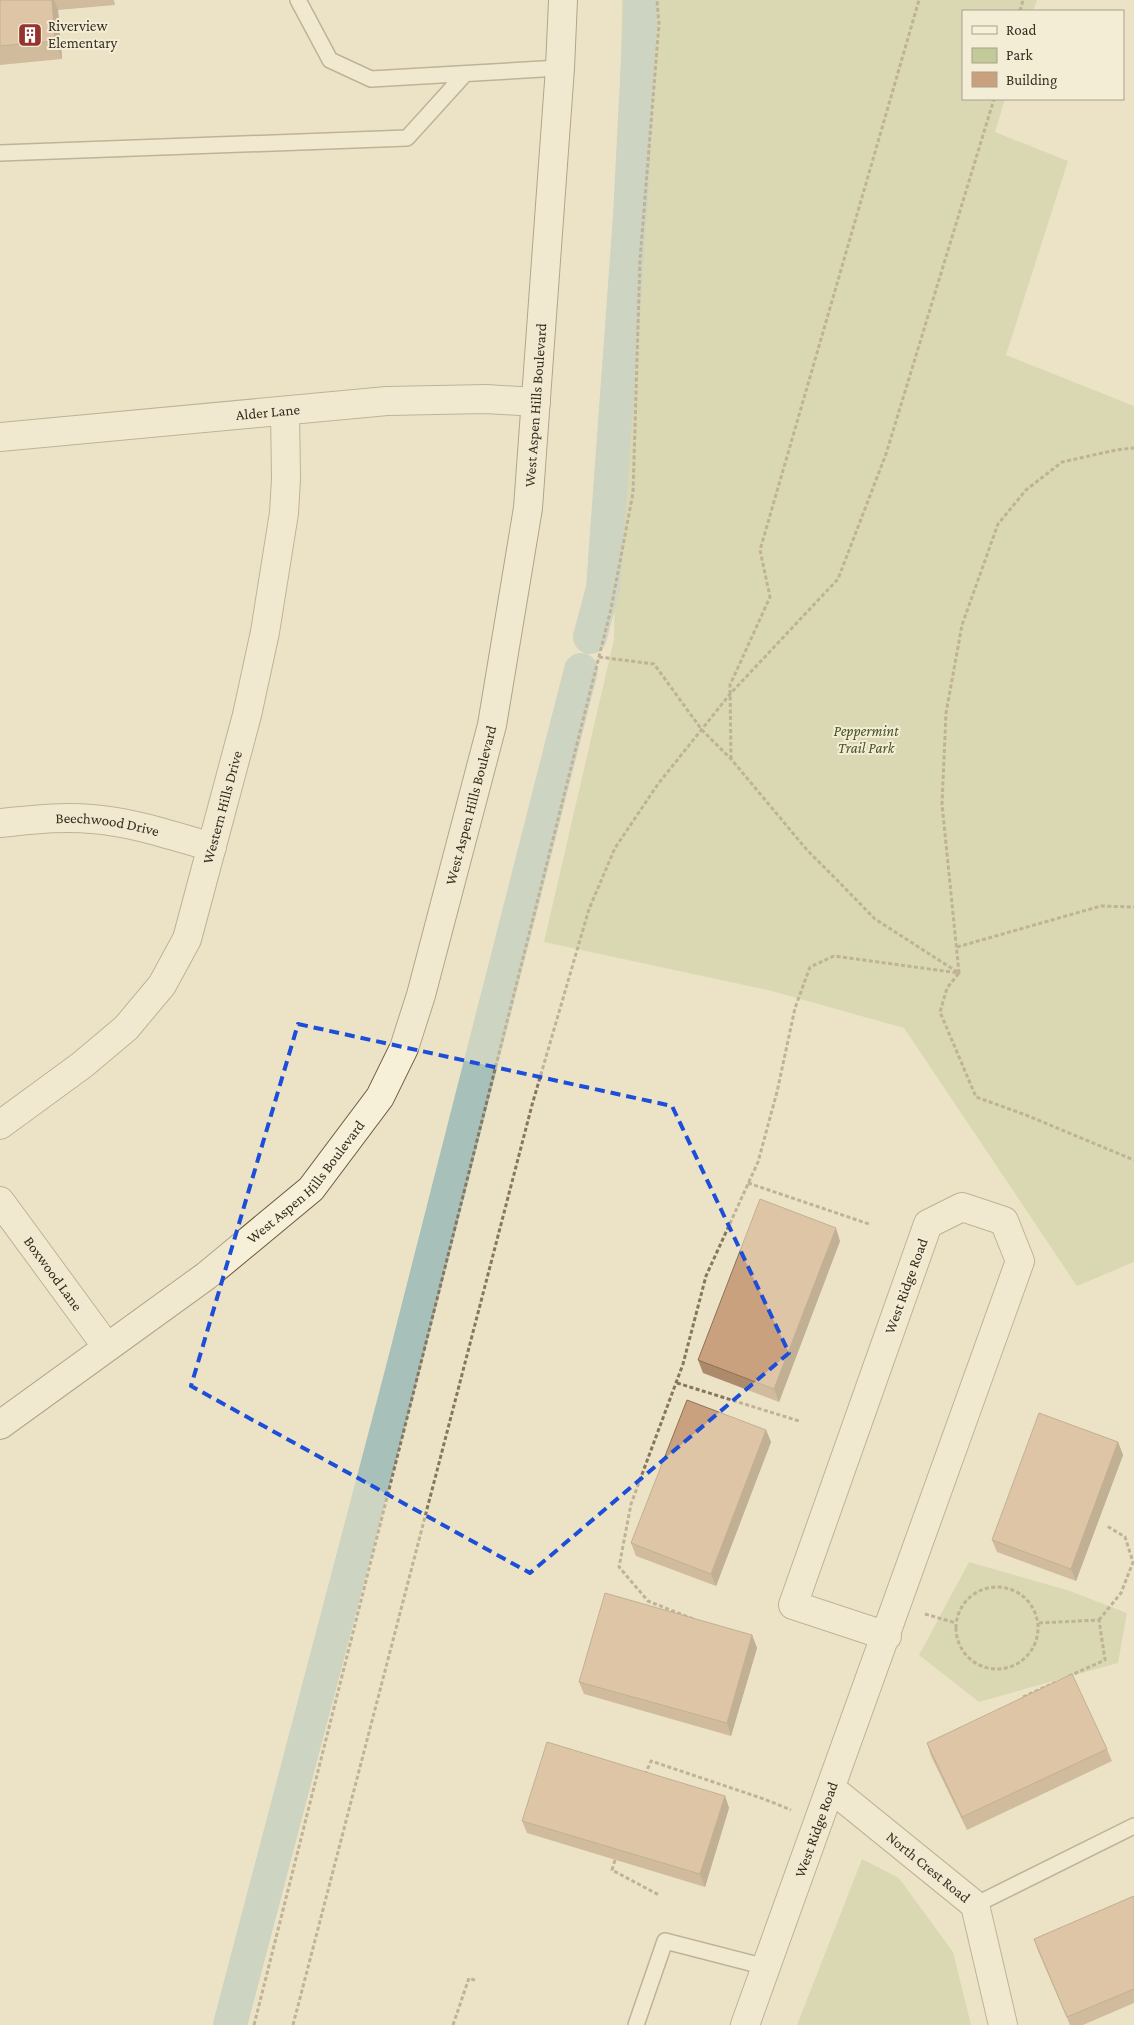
<svg xmlns="http://www.w3.org/2000/svg" width="1134" height="2025" font-family="'Crimson Pro',serif">
<style>
.green{fill:#c2ca9a}
.lines{fill:none;stroke-linecap:round;stroke-linejoin:round}
.canal{stroke:#a7c0ba;stroke-width:34}
.lane-casing{stroke:#87765d;stroke-width:18}
.street-casing{stroke:#87765d;stroke-width:30}
.secondary-casing{stroke:#695740;stroke-width:30}
.path{stroke:#87765d;stroke-width:3;stroke-dasharray:4 2.5;stroke-linecap:butt}
.lane{stroke:#f7f0d9;stroke-width:15}
.street{stroke:#f7f0d9;stroke-width:28}
.secondary{stroke:#f7f0d9;stroke-width:28}
.wall{fill:#ad8a6c}
.shaded-wall{fill:#8d7158}
.building{fill:#c9a17e;stroke:#8d7158}
.marked{fill:none;stroke:#1d4ed8;stroke-width:4;stroke-dasharray:10 6;stroke-linejoin:round}
.labels{text-anchor:middle;stroke-width:4;stroke-linejoin:round;paint-order:stroke}
.poi-label{font-size:15px;fill:#382d20;stroke:#f4edd5;text-anchor:start}
.street-label{font-size:15px;fill:#382d20;stroke:#f4edd5}
.park-label{font-size:15px;font-style:italic;fill:#465327;stroke:#f4edd5}
</style>
<rect width="100%" height="100%" fill="#ece3c6"/>
<path class="green" d="M622,0H1037L1033,11H963V99H1005L995,132L1068,161L1006,355L1134,406V1262L1077,1286L904,1028L768,990L544,942L614,639Z
M969,1562L1070,1591L1127,1613L1118,1663L979,1702L919,1655Z
M862,1859L899,1878L953,1952L971,2025H797Z"/>
<g class="lines">
<path class="canal" d="M590,637L603,588L630,216L641,0
M230,2025L402,1372L581,670"/>
<defs>
<path id="lane" d="M298,0L330,60L371,79L560,68
M0,153L407,138L465,74
M975,1905L1134,1826
M636,2025L665,1941L766,1967"/>
<g id="street">
<path id="s1" d="M0,437L387,401L486,399L536,402"/>
<path id="s2" d="M0,823C31,820 61,816 92,819C133,822 173,836 212,847"/>
<path id="s3" d="M0,1125L82,1065L126,1028L162,985L187,939L247,715L265,632L284,513L286,479L285,411"/>
<path id="s4" d="M0,1201L107,1347"/>
<path id="s5" d="M832,1789L975,1905L1003,2025"/>
<path id="s6" d="M745,2025C838,1771 929,1516 1020,1261L1004,1221L962,1207L928,1224L793,1605L887,1636"/>
</g>
<g id="secondary">
<path id="s7" d="M0,1425L206,1276L311,1189L380,1097L404,1048L421,995L492,725L528,508L560,68L563,0"/>
</g>
</defs>
<use href="#lane" class="lane-casing"/>
<use href="#street" class="street-casing"/>
<use href="#secondary" class="secondary-casing"/>
<path class="path" d="M1020,11L1023,0
M599,657L654,664L702,730L731,759L807,850L836,879L875,919L959,973L947,988L940,1012L976,1097L1026,1115L1134,1160
M731,759L730,685L770,597L760,550L919,0
M957,947L1101,906L1134,907
M748,1183L869,1224
M677,1383L799,1421
M956 1628a41 41 0 1 1 82 0a41 41 0 1 1-82 0Z
M925,1614L956,1623
M693,1619L648,1601L619,1567L631,1504L683,1364L706,1276L758,1162L777,1092L795,1008L810,967L834,956L959,973L942,804L946,713L962,625L998,524L1026,490L1062,462L1116,450L1134,448
M1099,1620L1121,1593L1133,1562L1125,1537L1107,1526
M1039,1623L1099,1620L1105,1660L1069,1676
M1023,1697L1056,1682
M645,1775L651,1761L764,1799L791,1810
M615,1860L612,1870L659,1895
M254,2025L611,609L633,493L640,260L659,24L657,0
M293,2025L532,1105L589,909L615,848L658,784L730,694L838,579L886,454L994,99
M453,2025L469,1978L477,1981"/>
<use href="#lane" class="lane"/>
<use href="#street" class="street"/>
<use href="#secondary" class="secondary"/>
</g>
<path class="wall" d="M0,0H114L115,5L58,10L62,59L0,65Z
M840,1241L779,1402L703,1373L698,1360Z
M766,1430L771,1442L716,1586L636,1556L631,1543Z
M1118,1442L1123,1455L1076,1581L997,1552L992,1540Z
M752,1635L757,1648L731,1736L584,1694L579,1682Z
M927,1743L1107,1749L1112,1761L967,1830L931,1756Z
M725,1796L729,1808L705,1887L527,1833L522,1821Z
M1134,1896V2003L1083,2025H1070L1038,1951L1034,1939Z"/>
<path class="shaded-wall" d="M52,0H54L58,10L62,59L55,41Z
M836,1228L840,1241L779,1402L774,1389Z
M766,1430L771,1442L716,1586L711,1574Z
M1118,1442L1123,1455L1076,1581L1071,1569Z
M752,1635L757,1648L731,1736L727,1723Z
M725,1796L729,1808L705,1887L700,1874Z"/>
<path class="building" d="M0,0H52L55,41L0,46Z
M760,1199L836,1228L774,1389L698,1360Z
M687,1400L766,1430L711,1574L631,1543Z
M1039,1413L1118,1442L1071,1569L992,1540Z
M605,1593L752,1635L727,1723L579,1682Z
M1072,1674L1107,1749L962,1817L927,1743Z
M547,1742L725,1796L700,1874L522,1821Z
M1134,1896V1989L1067,2017L1034,1939Z"/>
<path d="M0 0H1134V2025H0ZM298,1024L672,1106L789,1353L530,1573L191,1386Z" fill="#ece3c6" fill-opacity=".55" fill-rule="evenodd"/>
<path class="marked" d="M298,1024L672,1106L789,1353L530,1573L191,1386Z"/>
<defs>
<symbol id="building-square" viewBox="-11 -11 22 22"><rect x="-9" y="-9" width="18" height="18" rx="4" fill="#93342f" stroke="#f4edd5"/><path d="M-4-6H4V6H1V3H-1V6H-4ZM-2.5-4.3h1.7v1.8h-1.7ZM.8-4.3h1.7v1.8H.8ZM-2.5-1h1.7V.8h-1.7ZM.8-1h1.7V.8H.8Z" fill="#fff"/></symbol>
</defs>
<g fill-rule="evenodd">
<use href="#building-square" x="16" y="21" width="28" height="28"/>
</g>
<g class="labels">
<g class="poi-label">
<text x="48" y="31">Riverview<tspan x="48" dy="17">Elementary</tspan></text>
</g>
<g class="street-label">
<text dy="5" stroke="none"><textPath href="#s7" startOffset="1218">West Aspen Hills Boulevard</textPath></text>
<text dy="5" stroke="none"><textPath href="#s1" startOffset="269">Alder Lane</textPath></text>
<text dy="5" stroke="none"><textPath href="#s7" startOffset="812">West Aspen Hills Boulevard</textPath></text>
<text dy="5" stroke="none"><textPath href="#s3" startOffset="404">Western Hills Drive</textPath></text>
<text dy="5" stroke="none"><textPath href="#s2" startOffset="108">Beechwood Drive</textPath></text>
<text dy="5" stroke="none"><textPath href="#s7" startOffset="392">West Aspen Hills Boulevard</textPath></text>
<text dy="5" stroke="none"><textPath href="#s4" startOffset="90">Boxwood Lane</textPath></text>
<text transform="translate(906 1286) rotate(-70)" y="5">West Ridge Road</text>
<text dy="5" stroke="none"><textPath href="#s6" startOffset="208">West Ridge Road</textPath></text>
<text dy="5" stroke="none"><textPath href="#s5" startOffset="124">North Crest Road</textPath></text>
</g>
<g class="park-label">
<text x="866" y="736">Peppermint<tspan x="866" dy="17">Trail Park</tspan></text>
</g>
</g>
<rect x="962" y="10" width="162" height="90" fill="#f4edd5" stroke="#a9a08d"/>
<rect x="972" y="26" width="25" height="8" fill="#f7f0d9" stroke="#a9a08d"/>
<text x="1006" y="35" font-size="15" fill="#382d20">Road</text>
<rect x="972" y="48" width="25" height="15" fill="#c2ca9a" stroke="#a9a08d"/>
<text x="1006" y="60" font-size="15" fill="#382d20">Park</text>
<rect x="972" y="72" width="25" height="15" fill="#c9a17e" stroke="#a9a08d"/>
<text x="1006" y="85" font-size="15" fill="#382d20">Building</text>
</svg>
